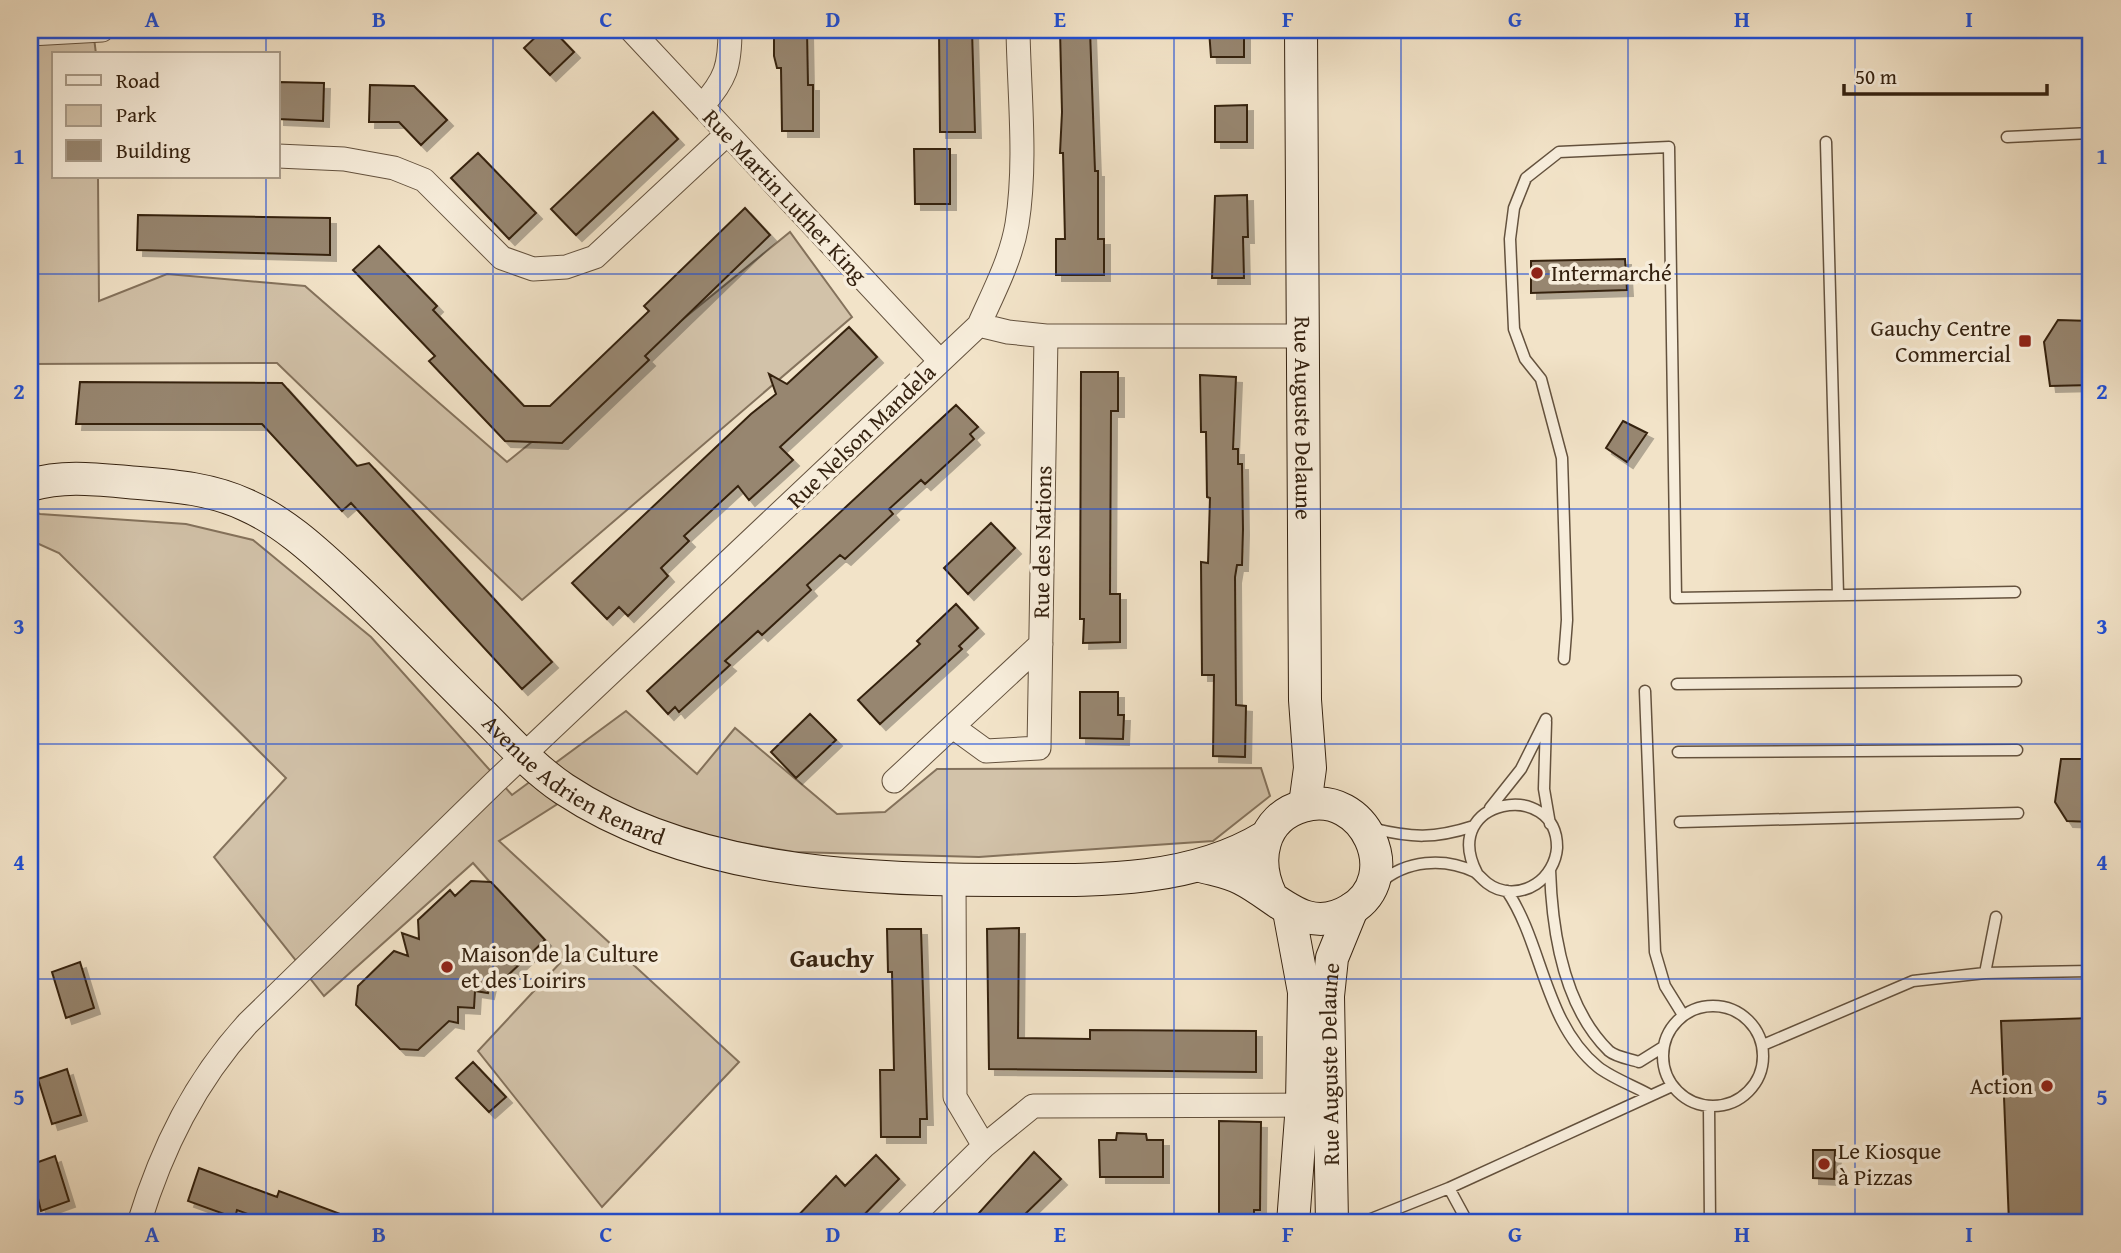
<svg xmlns="http://www.w3.org/2000/svg" width="2121" height="1253" font-family="'Gentium Book Plus',serif">
<style>
.green{fill:#d2c2a9;stroke:#84725c;stroke-width:2}
.building{fill:#978670;stroke:#352210;stroke-width:2;filter:url(#shadow)}
.lines{fill:none;stroke-linecap:round;stroke-linejoin:round}
.lane-casing{stroke:#64523e;stroke-width:13}
.street-casing{stroke:#64523e;stroke-width:25}
.secondary-casing{stroke:#352210;stroke-width:34}
.lane{stroke:#f7eddb;stroke-width:10}
.street{stroke:#f7eddb;stroke-width:23}
.secondary{stroke:#f7eddb;stroke-width:32}
.grid{fill:none;stroke:#1d4ed8;stroke-width:2;stroke-opacity:0.55}
.poi-dot{fill:#8f2418;stroke:#f7eddb;stroke-width:2.5}
.labels{text-anchor:middle;stroke-width:7;stroke-linejoin:round;paint-order:stroke}
.street-label{font-size:23px;fill:#352210;stroke:#f7eddb}
.poi-label{font-size:23px;fill:#352210;stroke:#f7eddb;text-anchor:start}
.quarter-label{font-size:26px;font-weight:bold;fill:#352210;stroke:#f7eddb}
.neatline{fill:none;stroke:#1d4ed8;stroke-width:2.5}
.grid-label{font-size:23px;text-anchor:middle;font-weight:bold;fill:#1d4ed8}
</style>
<defs>
<filter id="shadow"><feDropShadow dx="6" dy="6" stdDeviation="0" flood-color="#0004"/></filter>
</defs>
<rect width="100%" height="100%" fill="#f2e3c8"/>
<filter id="stains"><feTurbulence type="fractalNoise" baseFrequency=".00286" numOctaves="4"/><feColorMatrix values="0 0 0 0 .2 0 0 0 0 .09 0 0 0 0 .02 0 0 0 .5 -.17"/></filter>
<radialGradient id="worn" r=".72"><stop offset=".6" stop-color="#630" stop-opacity="0"/><stop offset="1" stop-color="#630" stop-opacity=".3"/></radialGradient>
<path class="green" d="M30,30H93L96,54H54V177H98L99,301L167,274L305,286L507,462L790,232L852,317L522,600L277,363L30,364Z
M30,510L40,514L186,524L253,540L371,637L512,795L626,711L697,774L735,728L837,814L885,812L937,769L1261,768L1270,796L1213,841L979,857L794,852L689,834L583,788L499,841L739,1062L602,1207L478,1051L561,962L473,863L324,996L214,857L286,778L59,553L30,540Z"/>
<path class="building" d="M543,30H553L574,52L550,75L524,48Z
M774,30H807L808,85H813V131H782L781,68H777L774,56Z
M939,30H972L975,132H940Z
M1060,30H1090L1095,171H1098V239H1104V275H1056V239H1065L1063,153H1060L1062,112Z
M1209,30H1244V57H1211Z
M278,82L324,83L323,121L278,119Z
M370,85L414,86L447,120L421,145L399,122H369Z
M1247,105V142H1215V106Z
M653,112L678,139L576,235L551,209Z
M914,149H950V204H915Z
M478,153L536,213L509,239L451,178Z
M1247,195L1248,237H1243L1244,278H1212L1215,196Z
M745,208L770,235L645,356L649,360L562,443L505,441L429,361L435,356L353,270L379,246L437,306L433,310L524,406H550L649,311L644,306Z
M138,215L330,218V255L137,250Z
M1625,259L1627,290L1531,293V261Z
M2058,320L2091,321V385L2050,386L2044,342Z
M849,327L877,357L780,447L793,460L749,500L738,486L684,536L689,541L661,568L668,576L628,616L619,607L607,619L572,583L751,414L776,394L769,374L787,384Z
M1081,372H1118V411H1111L1110,594H1120V642L1083,643L1084,619H1080Z
M1200,375L1236,377L1233,449H1238V464H1242L1243,529L1242,565H1237L1235,577L1236,705L1246,706L1245,757L1213,756L1214,675H1202L1201,562L1208,563L1210,498L1207,497L1206,432H1201Z
M80,382L282,383L357,466L369,463L552,662L522,689L351,503L342,511L262,424H76Z
M956,405L978,427L970,434L974,439L925,484L921,480L889,509L893,514L845,559L840,555L807,585L811,590L762,635L758,631L725,661L730,665L679,712L675,707L668,714L647,691Z
M1623,421L1647,433L1627,462L1606,448Z
M991,523L1015,548L968,594L944,568Z
M956,604L978,628L959,646L962,649L880,724L858,700L920,644L917,641Z
M1080,692H1118V715H1124L1123,739L1080,738Z
M810,714L836,740L796,778L771,752Z
M2061,759H2091V822L2067,821L2055,802Z
M471,881L491,882L545,940L504,979L492,975L488,993L475,991L474,1008L458,1007V1023L449,1021L418,1050L400,1049L356,1005L358,986L394,951L408,956L402,933L419,939L418,920L450,890L455,896Z
M1019,928L1018,1038L1090,1039V1030L1256,1031V1072L989,1069L987,929Z
M887,929H921L927,1119H920V1137H881L880,1070H894L892,972H888Z
M80,962L94,1008L66,1018L52,972Z
M2091,1018V1223H2009L2001,1021Z
M473,1062L506,1097L489,1112L456,1078Z
M67,1069L81,1115L52,1124L38,1079Z
M1219,1121L1261,1122L1260,1210H1254V1223H1219Z
M1117,1133L1146,1134L1147,1140H1163V1177H1100L1099,1140H1116Z
M1813,1150H1835L1834,1179L1813,1178Z
M1034,1152L1061,1179L1016,1223H970Z
M876,1155L899,1179L856,1223H791L836,1176L845,1186Z
M55,1156L69,1201L41,1211L30,1165Z
M199,1168L277,1197L279,1191L359,1221L358,1223H272L237,1210L235,1218L188,1201Z"/>
<g class="lines">
<defs>
<path id="lane" d="M2007,137L2091,133
M1826,142L1838,595
M1564,659L1567,620L1562,458L1541,379L1525,359L1514,329L1510,239L1514,208L1526,178L1559,152L1669,147L1676,598L2015,592
M1677,684L2016,681
M1645,691L1655,952L1665,986L1683,1015
M1546,722L1544,789L1550,824
M1678,752L2017,750
M1490,808L1521,769L1546,719
M1680,822L2018,813
M1371,828C1412,838 1434,839 1474,826
M1550,870C1552,931 1563,1006 1609,1051C1616,1057 1630,1059 1639,1062L1663,1047
M1380,883C1406,860 1444,857 1475,872C1479,875 1482,879 1487,883C1501,894 1521,894 1536,884C1548,876 1556,862 1557,848C1558,778 1438,798 1477,873
M1507,891C1543,944 1544,1023 1598,1067C1612,1078 1634,1086 1650,1095
M1985,973L1996,917
M1663 1056a50 50 0 1 1 100 0a50 50 0 1 1-100 0Z
M1763,1045L1913,981L1985,973L2091,971
M1709,1106L1710,1223
M1449,1188L1468,1223
M1361,1223L1449,1188L1672,1086"/>
<path id="street" d="M631,30L940,361
M30,34L102,30
M702,106C726,79 730,66 730,30
M278,156L344,159L394,168L424,180L502,258L533,269L566,267L595,257L727,134
M979,325L1008,332L1046,336H1303
M953,727L986,751L1039,748L1046,336
M894,781L1041,644
M954,880L955,1097L984,1146
M139,1223C162,1148 195,1081 248,1023L495,782L979,325C993,293 1011,260 1017,224C1027,161 1019,93 1018,30
M906,1223L984,1146L1033,1106L1316,1105"/>
<g id="secondary">
<path id="s1" d="M1301,30L1305,700L1310,768L1305,805"/>
<path id="s2" d="M30,485C66,474 102,480 139,483C176,486 212,489 246,505C282,521 312,548 340,574C389,619 435,668 483,715C508,740 534,769 564,789C688,871 853,880 997,880C1087,880 1186,885 1265,837"/>
<path d="M1201,866C1215,870 1229,872 1242,879C1278,897 1306,937 1350,910C1406,877 1364,788 1303,806C1261,818 1254,861 1271,896"/>
<path d="M1289,911L1304,992L1302,1104L1293,1223"/>
<path id="s3" d="M1332,1223L1328,996L1332,958L1352,909"/>
</g>
</defs>
<use href="#lane" class="lane-casing"/>
<use href="#street" class="street-casing"/>
<use href="#secondary" class="secondary-casing"/>
<use href="#lane" class="lane"/>
<use href="#street" class="street"/>
<use href="#secondary" class="secondary"/>
</g>
<path class="grid" d="M266,30V54M493,30V1223M720,30V1223M947,30V1223M1174,30V1223M1401,30V1223M1628,30V1223M1855,30V1223M266,177V1223M30,274H2091M30,509H2091M30,744H2091M30,979H2091"/>
<g class="poi-dot">
<circle cx="1537" cy="273" r="7"/>
<rect x="2018" y="334" width="14" height="14" rx="3.5"/>
<circle cx="447" cy="967" r="7"/>
<circle cx="2047" cy="1086" r="7"/>
<circle cx="1824" cy="1164" r="7"/>
</g>
<g class="labels">
<g class="street-label">
<text transform="translate(785 196) rotate(47)" y="8">Rue Martin Luther King</text>
<text dy="8" stroke="none"><textPath href="#s1" startOffset="388">Rue Auguste Delaune</textPath></text>
<text transform="translate(861 436) rotate(-44)" y="8">Rue Nelson Mandela</text>
<text transform="translate(1042 542) rotate(-89)" y="8">Rue des Nations</text>
<text dy="8" stroke="none"><textPath href="#s2" startOffset="651">Avenue Adrien Renard</textPath></text>
<text dy="8" stroke="none"><textPath href="#s3" startOffset="159">Rue Auguste Delaune</textPath></text>
</g>
<g class="poi-label">
<text x="1551" y="281">Intermarché</text>
<text x="2011" y="336" text-anchor="end">Gauchy Centre<tspan x="2011" dy="26">Commercial</tspan></text>
<text x="461" y="962">Maison de la Culture<tspan x="461" dy="26">et des Loirirs</tspan></text>
<text x="2033" y="1094" text-anchor="end">Action</text>
<text x="1838" y="1159">Le Kiosque<tspan x="1838" dy="26">à Pizzas</tspan></text>
</g>
<g class="quarter-label">
<text x="832" y="967">Gauchy</text>
</g>
</g>
<rect width="2121" height="1253" fill="none" stroke="#f2e3c8" stroke-width="77"/>
<rect x="52" y="52" width="228" height="126" fill="#f7eddb" stroke="#a99c8a" stroke-width="2"/>
<rect x="66" y="75" width="35" height="10" fill="#f7eddb" stroke="#a99c8a" stroke-width="2"/>
<text x="116" y="88" font-size="21" fill="#352210">Road</text>
<rect x="66" y="105" width="35" height="21" fill="#d2c2a9" stroke="#a99c8a" stroke-width="2"/>
<text x="116" y="122" font-size="21" fill="#352210">Park</text>
<rect x="66" y="140" width="35" height="21" fill="#978670" stroke="#a99c8a" stroke-width="2"/>
<text x="116" y="158" font-size="21" fill="#352210">Building</text>
<path d="M1844 84v10h203v-10" fill="none" stroke="#352210" stroke-width="3.5"/>
<text x="1855" y="84" font-size="21" fill="#352210" stroke="#f7eddb" stroke-width="5" paint-order="stroke">50 m</text>
<rect x="38" y="38" width="2044" height="1176" class="neatline"/>
<g class="grid-label">
<text x="152" y="27">A</text>
<text x="379" y="27">B</text>
<text x="606" y="27">C</text>
<text x="833" y="27">D</text>
<text x="1060" y="27">E</text>
<text x="1288" y="27">F</text>
<text x="1515" y="27">G</text>
<text x="1742" y="27">H</text>
<text x="1969" y="27">I</text>
<text x="19" y="164">1</text>
<text x="2102" y="164">1</text>
<text x="19" y="399">2</text>
<text x="2102" y="399">2</text>
<text x="19" y="634">3</text>
<text x="2102" y="634">3</text>
<text x="19" y="870">4</text>
<text x="2102" y="870">4</text>
<text x="19" y="1105">5</text>
<text x="2102" y="1105">5</text>
<text x="152" y="1242">A</text>
<text x="379" y="1242">B</text>
<text x="606" y="1242">C</text>
<text x="833" y="1242">D</text>
<text x="1060" y="1242">E</text>
<text x="1288" y="1242">F</text>
<text x="1515" y="1242">G</text>
<text x="1742" y="1242">H</text>
<text x="1969" y="1242">I</text>
</g>
<rect width="100%" height="100%" filter="url(#stains)"/>
<rect width="100%" height="100%" fill="url(#worn)"/>
</svg>
